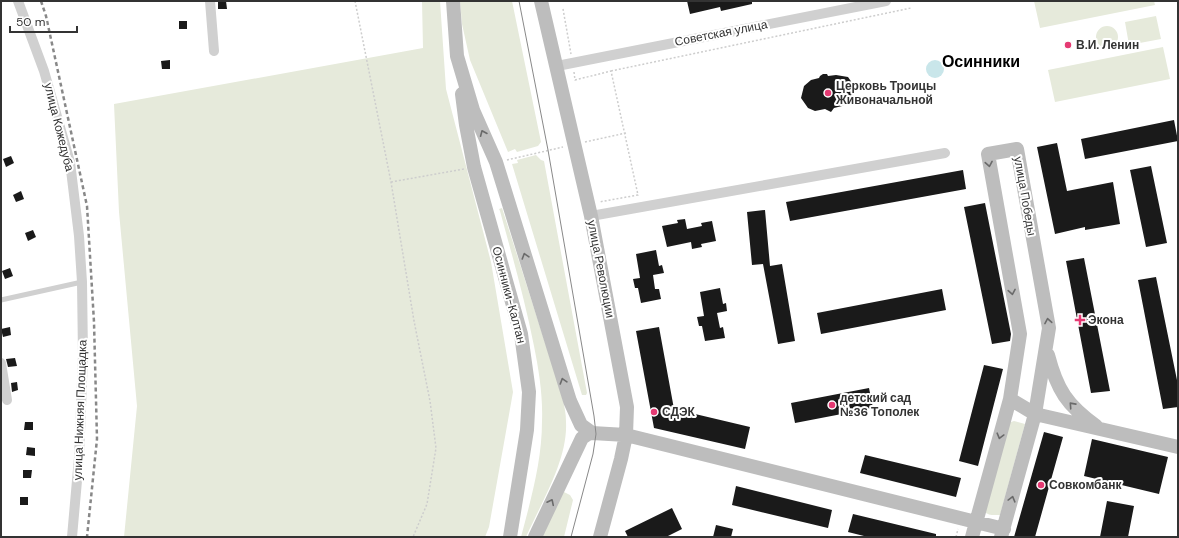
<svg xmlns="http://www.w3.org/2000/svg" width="1179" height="538" font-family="'DM Sans',sans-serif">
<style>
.green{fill:#e6eadb}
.water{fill:#c9e6ea}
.building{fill:#1a1a1a}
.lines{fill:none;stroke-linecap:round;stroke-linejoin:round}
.path{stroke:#cdcdcd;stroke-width:1.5;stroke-dasharray:2 2;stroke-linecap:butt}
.lane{stroke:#d0d0d0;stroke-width:5}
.street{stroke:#d0d0d0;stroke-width:10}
.secondary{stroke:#bdbdbd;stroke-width:14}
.tram{stroke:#888;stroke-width:1}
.rail{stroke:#888;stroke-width:2.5;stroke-dasharray:4 3;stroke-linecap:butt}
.oneway{stroke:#6a6a6a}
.poi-dot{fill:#e53a73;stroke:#fff;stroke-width:1.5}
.labels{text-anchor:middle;stroke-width:4;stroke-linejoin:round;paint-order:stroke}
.street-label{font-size:12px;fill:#333;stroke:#fff}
.poi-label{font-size:12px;font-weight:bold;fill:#333;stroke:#fff;text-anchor:start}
.district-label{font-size:16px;font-weight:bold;fill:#000;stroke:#fff}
</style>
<rect width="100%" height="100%" fill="#fff"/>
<path class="green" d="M422,1H440L446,89L491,262L513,392L489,527L485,537H124L137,406L119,212L114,104L423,48Z
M460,1H512L541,142L538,146L517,152L515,149L508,152L470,60L462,24Z
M1034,1H1154L1155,5L1040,28Z
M1156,16L1161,39L1129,45L1125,22Z
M1096 37a11 11 0 1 1 22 0a11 11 0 1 1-22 0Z
M1163,47L1170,79L1055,102L1048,70Z
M536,155L541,160L544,161L587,393L586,395H582L512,164L518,163L517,160Z
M502,208L556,377C560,391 566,406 566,422C568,460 541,503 526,537H521C531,499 542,461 542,421C543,396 539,371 534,346C525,300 512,255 500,211L499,209Z
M1014,421L1025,424L1000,515C994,515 988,516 984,511L1008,423Z
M564,492L570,495L573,500L564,537H539Z"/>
<path class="water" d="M926 69a9 9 0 1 1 18 0a9 9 0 1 1-18 0Z"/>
<path class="building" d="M218,1H226L227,9H218Z
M687,1H752V4L721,11L720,7L690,14Z
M179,21H187V29H179Z
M170,60V69H162L161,61Z
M823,74H827L828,76L836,75L848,77L855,87L853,100L842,106L834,108L831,112L825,109L815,111L808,108L801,98L804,86L811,80L819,78L820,76Z
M1174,120L1178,141L1085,159L1081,139Z
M1057,143L1067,191L1113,182L1120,224L1085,230V227L1055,234L1037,147Z
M11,156L14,163L6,167L3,159Z
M1151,166L1167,243L1146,247L1130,170Z
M963,170L966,189L790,221L786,202Z
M21,191L24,199L16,202L13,195Z
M985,203L1011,334L1010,341L992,344L964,207Z
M765,210L770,266L782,264L795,341L778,344L763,264L752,265L747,212Z
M685,219L687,229L702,226L701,223L712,221L716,241L701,244L702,247L692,249L691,242L667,247L662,226L678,223L677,220Z
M33,230L36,237L28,241L25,233Z
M656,250L659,266L662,265L664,273L653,275L655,289H659L661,299L641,303L638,288H635L633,279L640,278L636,254Z
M1084,258L1110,391L1091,393L1066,261Z
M10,268L13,276L5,279L2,271Z
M1156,277L1178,385V407L1163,409L1138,280Z
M720,288L723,304L726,303L727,311L717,313L720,328L723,327L725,338L705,341L702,326H699L697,317L704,316L700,292Z
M942,289L946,310L821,334L817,313Z
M10,327L11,335L3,337L1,329Z
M659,327L674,409L750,427L745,449L654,428L636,331Z
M15,358L17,366L8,367L6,359Z
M984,365L1003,369L978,466L959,461Z
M17,382L18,390L12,392L11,383Z
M869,388L873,408L795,423L791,403Z
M25,422H33V430H24Z
M1044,432L1063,437L1035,537H1014Z
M1092,439L1168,457L1159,494L1084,476Z
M27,447L35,448V456L26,455Z
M865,455L961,478L956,497L860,473Z
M23,470H32L31,478H23Z
M736,486L832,510L828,528L732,505Z
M20,497H28V505H20Z
M1107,501L1134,506L1128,537H1100Z
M672,508L682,529L666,537H628L625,531Z
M853,514L936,534V537H868L848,532Z
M716,525L733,529L731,537H713Z"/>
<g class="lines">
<path class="path" d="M355,1L391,182L414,321L430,401L436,448L427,504L413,537
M563,9L571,54
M611,71L911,8
M574,72L575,80L611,71L638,195L599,202
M585,142L626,133
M507,160L563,147
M391,182L464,169
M956,537L958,529"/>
<path class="lane" d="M1,300L82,282"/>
<path class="street" d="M18,1L44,71L70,162L79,236L82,282L83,356L79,458L72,537
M210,1L214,51
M557,66L886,1
M591,216L945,153
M1,363L7,400"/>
<path class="secondary" d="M453,1L457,56L473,110L496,162L570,401L581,425L592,433L588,434L582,438L535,537
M541,1L591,216L627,407L626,435L621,459L600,537
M462,94L466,125L474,167L521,334L529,392L527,430L510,537
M1048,355C1057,390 1067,405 1096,426
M1010,399L1035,414L1178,447
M592,433L626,435L1004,529
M972,537L1010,399L1020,334L988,154L1017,149L1049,328L1035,414L1001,537"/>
<path class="tram" d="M519,1L548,150L594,416L596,434L593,454L571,537"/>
<path class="rail" d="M41,1L46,16L87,206L94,322L97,439L87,537"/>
</g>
<defs><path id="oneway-chevron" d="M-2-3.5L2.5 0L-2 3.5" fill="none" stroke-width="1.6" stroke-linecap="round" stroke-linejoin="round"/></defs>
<g class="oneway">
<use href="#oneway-chevron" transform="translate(483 133) rotate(-113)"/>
<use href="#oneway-chevron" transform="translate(989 164) rotate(80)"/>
<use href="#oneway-chevron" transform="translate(525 256) rotate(-107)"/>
<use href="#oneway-chevron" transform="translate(1012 292) rotate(80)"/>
<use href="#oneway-chevron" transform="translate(1048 321) rotate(-100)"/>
<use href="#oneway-chevron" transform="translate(563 381) rotate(-107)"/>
<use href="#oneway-chevron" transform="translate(1072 405) rotate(-132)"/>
<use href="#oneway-chevron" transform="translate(1000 436) rotate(105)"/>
<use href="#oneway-chevron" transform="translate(1012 499) rotate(-75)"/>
<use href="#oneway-chevron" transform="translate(551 502) rotate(-64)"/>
</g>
<g class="poi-dot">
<circle cx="1068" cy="45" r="4"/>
<circle cx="828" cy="93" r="4"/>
<path d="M1078 314h4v4h4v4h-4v4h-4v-4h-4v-4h4z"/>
<circle cx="832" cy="405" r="4"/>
<circle cx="654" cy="412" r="4"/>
<circle cx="1041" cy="485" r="4"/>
</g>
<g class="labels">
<g class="street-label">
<text transform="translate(721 33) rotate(-11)" y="4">Советская улица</text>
<text transform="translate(59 127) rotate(76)" y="4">улица Кожедуба</text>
<text transform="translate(1025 196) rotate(80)" y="4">улица Победы</text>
<text transform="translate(601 269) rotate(79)" y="4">улица Революции</text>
<text transform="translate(509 295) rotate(75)" y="4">Осинники-Калтан</text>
<text transform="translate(80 410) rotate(-88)" y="4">улица Нижняя Площадка</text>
</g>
<g class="poi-label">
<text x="1076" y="49">В.И. Ленин</text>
<text x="836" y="90">Церковь Троицы<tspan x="836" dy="14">Живоначальной</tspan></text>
<text x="1088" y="324">Экона</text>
<text x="840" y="402">детский сад<tspan x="840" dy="14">№36 Тополек</tspan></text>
<text x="662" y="416">СДЭК</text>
<text x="1049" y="489">Совкомбанк</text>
</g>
<g class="district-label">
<text x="981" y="67">Осинники</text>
</g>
</g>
<rect width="1179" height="538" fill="none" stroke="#333333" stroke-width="4"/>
<path d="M10 26v6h67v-6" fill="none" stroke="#333333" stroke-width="2"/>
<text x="16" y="26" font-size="12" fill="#333333" stroke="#ffffff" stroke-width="3" paint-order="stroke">50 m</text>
</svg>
